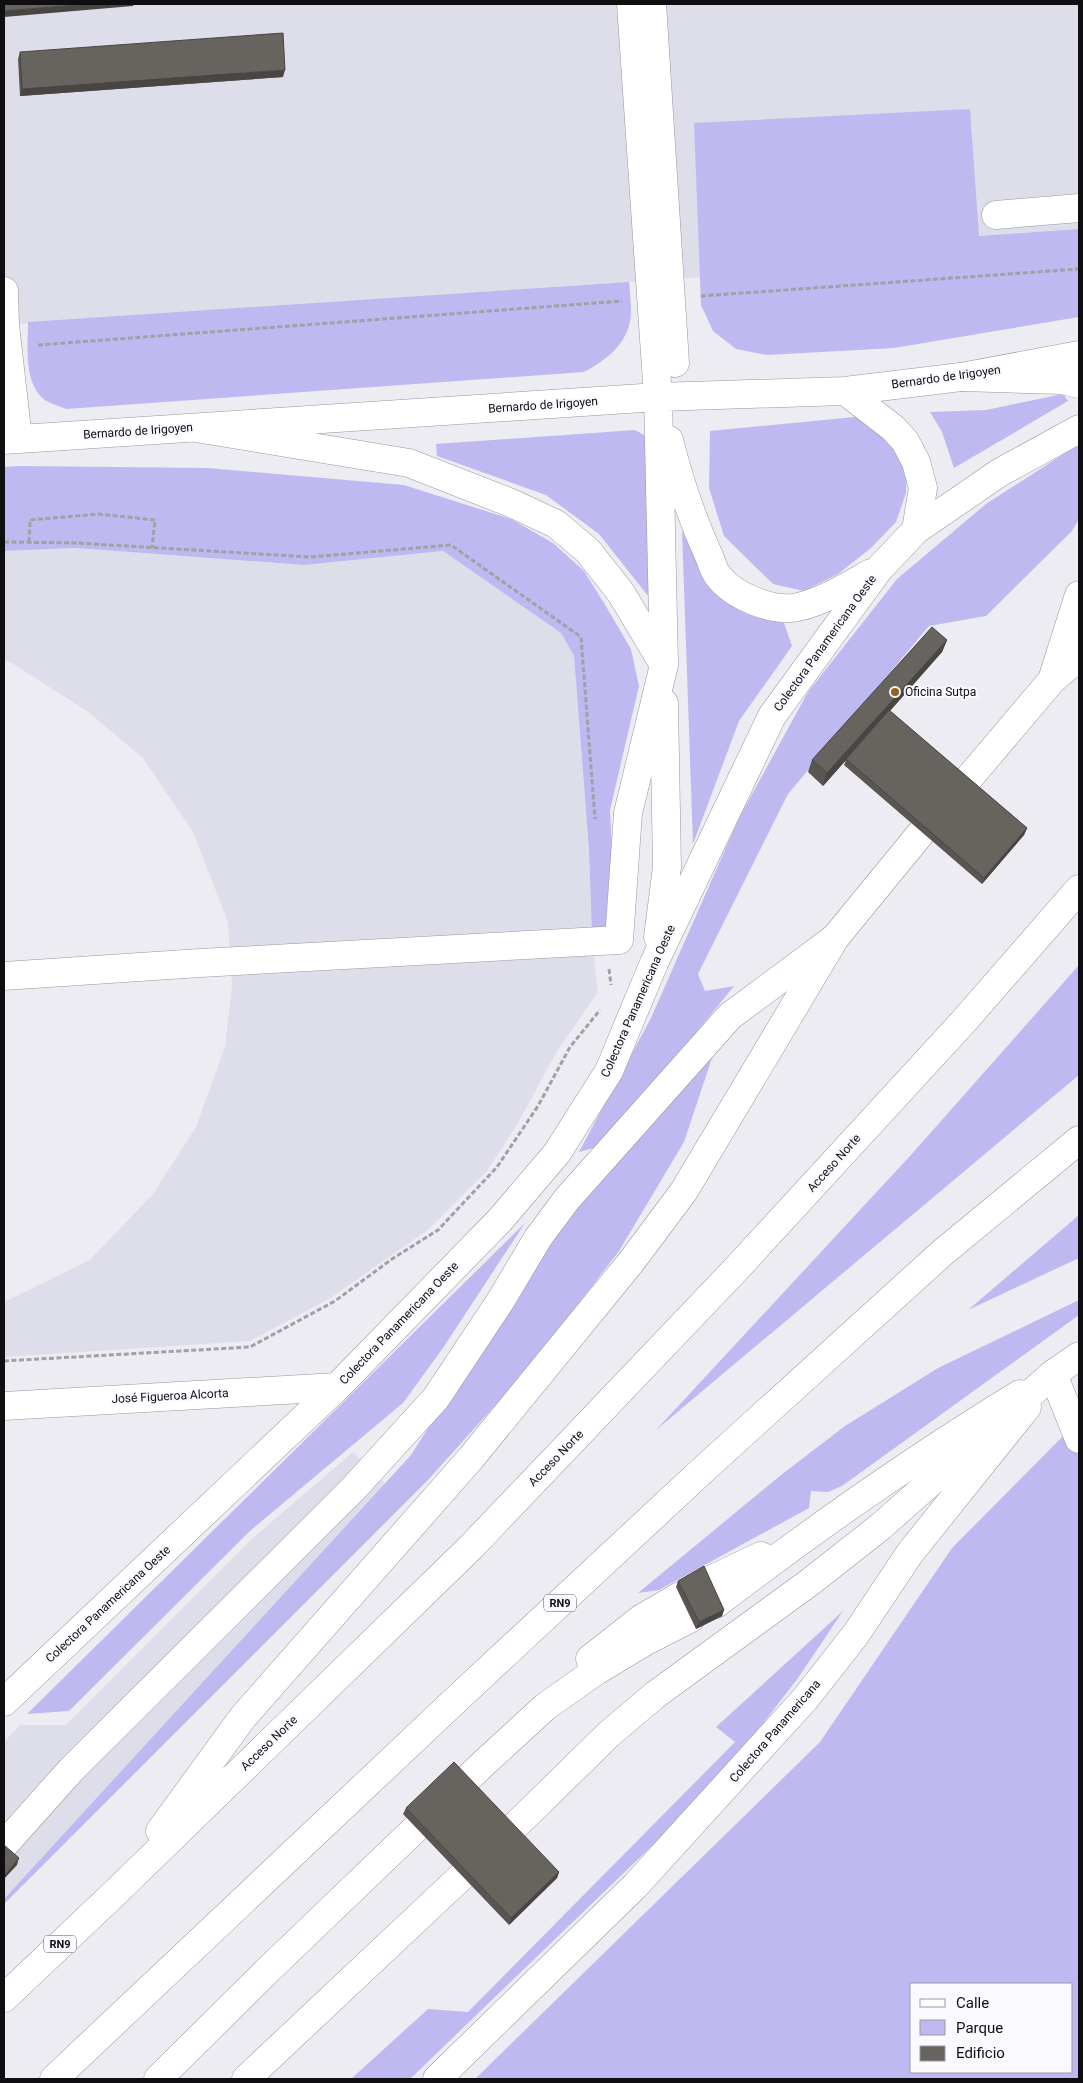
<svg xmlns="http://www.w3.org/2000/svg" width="1083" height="2083" font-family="Roboto,sans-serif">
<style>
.built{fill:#dedeeb}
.green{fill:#bebaf1;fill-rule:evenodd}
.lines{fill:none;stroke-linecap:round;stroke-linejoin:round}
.minor-casing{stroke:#97969c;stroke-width:29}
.major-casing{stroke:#97969c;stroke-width:29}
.highway-casing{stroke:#97969c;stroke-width:29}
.path{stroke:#a1a1a5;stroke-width:3;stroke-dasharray:5 2.5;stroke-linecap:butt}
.minor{stroke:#fff;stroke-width:28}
.major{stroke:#fff;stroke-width:28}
.highway{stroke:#fff;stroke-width:28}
.wall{fill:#595552}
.shaded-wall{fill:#484542}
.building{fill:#67635f;stroke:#484542}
.poi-dot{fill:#985f1b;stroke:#f9f9ff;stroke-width:2}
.labels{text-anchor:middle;stroke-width:4;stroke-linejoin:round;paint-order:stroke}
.shield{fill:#f9f9ff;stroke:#555558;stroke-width:1}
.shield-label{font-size:11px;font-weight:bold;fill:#0f0f11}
.street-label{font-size:12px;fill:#0f0f11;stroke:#f9f9ff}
.poi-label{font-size:12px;fill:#0f0f11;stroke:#f9f9ff;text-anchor:start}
</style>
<rect width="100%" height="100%" fill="#ececf2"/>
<path class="built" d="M4,4H1079V251L4,325Z
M76,548L304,565L443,551L561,633L574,656L589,850L592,942L598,992L557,1051L517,1125L487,1171L429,1229L329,1299L250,1341L4,1357V1302L90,1260L153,1194L196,1127L225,1047L232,986L228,922L193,832L143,758L87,711L10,662L4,660V551Z
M353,1452L389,1487L4,1902V1742L20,1725H66L254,1537Z"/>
<path class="green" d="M970,109L979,236L1079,229V317L894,348L767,355L736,349L713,331L701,305L694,123Z
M629,282C630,292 631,303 631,313C630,342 607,360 584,372L66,409C60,406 51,404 45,400C23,383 28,346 28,322Z
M1063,394L1068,401L954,468L942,432L930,412L986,410Z
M865,416L889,433L907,466L906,493L896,522L871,548L838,574L804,591L773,584L724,536L709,488L710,431Z
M635,430L646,436L649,597L599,534L546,495L437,456L436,444Z
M1079,444V519L1072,531L986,616L929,626L788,794L698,974L705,991L734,986L605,1145L579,1152L651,1018L739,818L808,692L897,579L986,504Z
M20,466L208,468L404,485L511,519L553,543L584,571L607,608L631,649L639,686L610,810L616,936L592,937L589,850L574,656L561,633L443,551L304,565L76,548L4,551V467Z
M682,531L712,590L747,614L784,623L792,646L739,721L693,844Z
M1079,965V1075L656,1430L910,1156Z
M719,1037L684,1142L619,1251L533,1363L428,1480L4,1904V1899L411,1455L567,1211Z
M1079,1214V1258L968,1310L1079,1215Z
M525,1223L443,1348L403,1403L251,1530L69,1711L27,1714Z
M1079,1300V1315L842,1486L828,1492L811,1491L809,1508L659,1590L638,1593L781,1475L845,1426L938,1368Z
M1079,1420V2079H475L820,1742L952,1548ZM912,1984H1072V2072H912Z
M843,1611L798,1678L758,1730L659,1839L410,2079H351L428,2009L468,2012L735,1742L716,1727Z"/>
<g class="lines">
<defs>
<path id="minor" d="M631,4L658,397L664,663
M652,4L675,363
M996,215L1079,208
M4,291L5,325L18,439
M845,391L893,428L905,441L916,462L923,488L916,530
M4,440L658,397L845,391L961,377L1079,355
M669,440C679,480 692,519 709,556C712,563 714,572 719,577C734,596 774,613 798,607C824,601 848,586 871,573
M658,937L667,867L664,703
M4,976L200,963L619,940L628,813L664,665L621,593L588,551L556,524L511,503L409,463L196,428
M1053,1374L1079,1439
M4,1406L337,1387
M706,1582L761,1556
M716,1604C814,1529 915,1458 1020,1394
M590,1659L642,1618L680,1596
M4,1702L337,1387L500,1220L557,1153L609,1071L654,963L772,716L879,569L916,530L999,473L1079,429
M4,1845L71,1770L354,1488L436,1398L501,1300L538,1238L567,1199L730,1016L835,938
M158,2079L267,1971L484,1763L545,1707L596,1671L646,1641L691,1618
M437,2079L635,1886L805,1699L856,1634L910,1553L1027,1407"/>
<path id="major" d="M1053,1374L1079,1356"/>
<path id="highway" d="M961,377L1062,380L1079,384
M1052,680L1079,595
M964,784L1052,680L1079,657
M511,1830L609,1734L655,1695L810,1582L880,1527L1053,1374
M160,1831L243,1717L471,1458L631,1262L684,1191L835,938L921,833
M4,1998L117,1891L471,1547L738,1267L964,1021L1079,889
M54,2079L461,1695L705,1468L942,1253L1079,1140
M246,2079L462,1876"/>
</defs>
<use href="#minor" class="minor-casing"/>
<use href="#major" class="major-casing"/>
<use href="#highway" class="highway-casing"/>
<path class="path" d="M701,296L1079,269
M38,345L622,301
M4,542L77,543L310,557L451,545L581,637L595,819
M29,542L30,520L99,514L155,520L152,548
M609,969L611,985
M4,1361L250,1347L335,1301L392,1259L438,1230L497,1167L538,1106L570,1047L600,1010"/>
<use href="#minor" class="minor"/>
<use href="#major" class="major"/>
<use href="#highway" class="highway"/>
</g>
<path class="wall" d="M20,52L283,77L20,96L18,59Z
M947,640L942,652L890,711L1027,828L1024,835L982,884L844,765L846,760L823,786L808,772L812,760Z
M678,1581L724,1610L722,1616L696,1629L676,1587Z
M406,1808L559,1872L557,1878L509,1925L403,1814Z"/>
<path class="shaded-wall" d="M88,4H134L133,6L4,17V11Z
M285,70L283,77L20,96L22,89Z
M947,640L942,652L823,786L827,773Z
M1027,828L1024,835L982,884L984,878Z
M724,1610L722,1616L696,1629L699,1622Z
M19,1858L17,1865L4,1879V1876Z
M559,1872L557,1878L509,1925L511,1918Z"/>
<path class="building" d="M4,4H88L4,11Z
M283,33L285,70L22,89L20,52Z
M932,627L947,640L827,773L812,760Z
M889,710L1027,828L984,878L846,759Z
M704,1566L724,1610L699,1622L678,1581Z
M454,1762L559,1872L511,1918L406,1808Z
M4,1845L19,1858L4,1876Z"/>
<circle class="poi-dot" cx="895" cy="692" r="5"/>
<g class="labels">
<g class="shield">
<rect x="544" y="1594.5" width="32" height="17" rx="4"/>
<rect x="44" y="1935.5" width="32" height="17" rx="4"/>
</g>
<g class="shield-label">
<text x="560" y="1607">RN9</text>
<text x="60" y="1948">RN9</text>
</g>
<g class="street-label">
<text transform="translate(946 377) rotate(-8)" y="4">Bernardo de Irigoyen</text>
<text transform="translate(543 405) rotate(-4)" y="4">Bernardo de Irigoyen</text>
<text transform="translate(138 431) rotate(-4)" y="4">Bernardo de Irigoyen</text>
<text transform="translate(825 643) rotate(-54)" y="4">Colectora Panamericana Oeste</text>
<text transform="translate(638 1001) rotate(-66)" y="4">Colectora Panamericana Oeste</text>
<text transform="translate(834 1163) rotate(-48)" y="4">Acceso Norte</text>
<text transform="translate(399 1323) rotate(-46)" y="4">Colectora Panamericana Oeste</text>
<text transform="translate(170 1396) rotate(-3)" y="4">José Figueroa Alcorta</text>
<text transform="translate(556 1458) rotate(-46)" y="4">Acceso Norte</text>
<text transform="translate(108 1604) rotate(-43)" y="4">Colectora Panamericana Oeste</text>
<text transform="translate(775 1731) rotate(-49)" y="4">Colectora Panamericana</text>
<text transform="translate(269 1743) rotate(-44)" y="4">Acceso Norte</text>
</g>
<g class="poi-label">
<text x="905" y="696">Oficina Sutpa</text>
</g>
</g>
<rect width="1083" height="2083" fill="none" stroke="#0f0f11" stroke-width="10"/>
<rect x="910" y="1983" width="162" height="90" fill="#f9f9ff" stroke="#9b9ba0"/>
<rect x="920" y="1999" width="25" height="8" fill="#ffffff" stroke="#9b9ba0"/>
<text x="956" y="2008" font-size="15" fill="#0f0f11">Calle</text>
<rect x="920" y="2020" width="25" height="15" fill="#bebaf1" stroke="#9b9ba0"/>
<text x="956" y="2033" font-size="15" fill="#0f0f11">Parque</text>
<rect x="920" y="2046" width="25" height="15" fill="#67635f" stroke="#9b9ba0"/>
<text x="956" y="2058" font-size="15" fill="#0f0f11">Edificio</text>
</svg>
